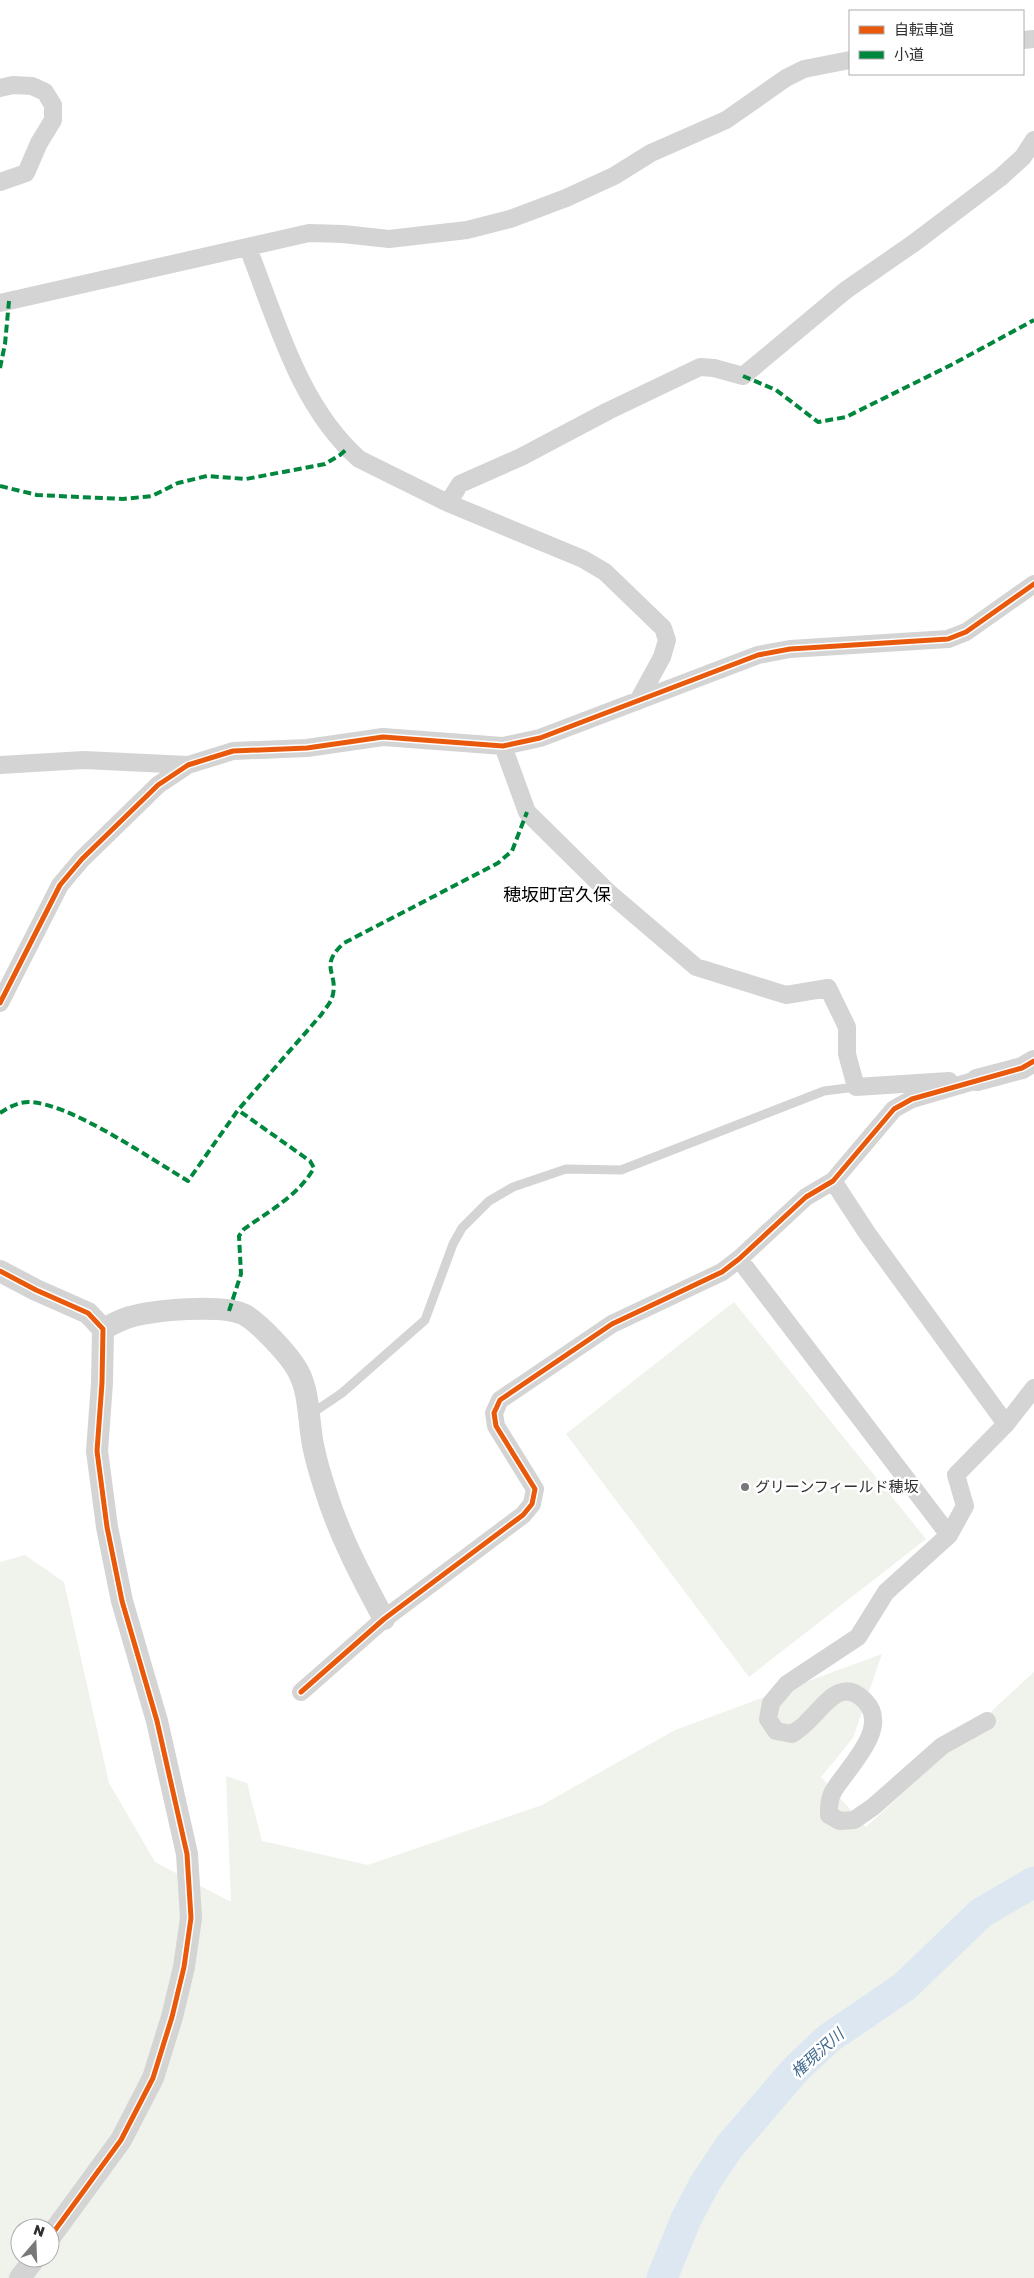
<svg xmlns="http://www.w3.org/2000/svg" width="1034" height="2278" font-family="'Golos Text','Noto Sans JP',sans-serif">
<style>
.green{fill:#eff3ec;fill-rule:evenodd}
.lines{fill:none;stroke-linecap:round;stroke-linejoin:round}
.river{stroke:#dce7f1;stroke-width:31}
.service{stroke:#d4d4d4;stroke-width:9}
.minor{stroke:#d4d4d4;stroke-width:18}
.tertiary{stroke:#d4d4d4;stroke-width:22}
.quiet{stroke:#00873e;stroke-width:4;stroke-dasharray:8 4;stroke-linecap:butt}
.cycleway-casing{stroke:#fff;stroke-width:8}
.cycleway{stroke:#e8590c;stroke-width:5}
.poi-dot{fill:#787878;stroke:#fff;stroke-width:2}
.labels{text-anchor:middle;stroke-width:5;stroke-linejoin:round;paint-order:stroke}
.poi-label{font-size:15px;fill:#303030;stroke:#fff;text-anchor:start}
.water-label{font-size:16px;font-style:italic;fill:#426b8f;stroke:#fff}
.quarter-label{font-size:18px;fill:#000;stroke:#fff}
</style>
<rect width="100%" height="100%" fill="#fff"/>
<path class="green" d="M734,1302L926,1539L749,1677L566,1434Z
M25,1555L64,1582L109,1783L155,1862L231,1902L226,1776L247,1783L262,1841L368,1865L542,1805L675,1730L882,1654L853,1738L821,1777L866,1827L1034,1672V2278H0V1562ZM20,2228H50V2258H20Z"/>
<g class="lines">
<path class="river" d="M662,2278L686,2219L705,2183L729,2147L796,2069L829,2038L904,1987L981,1913L1034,1882"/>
<path class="service" d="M311,1414L342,1393L425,1320L453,1244L462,1228L489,1201L513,1187L566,1169L621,1170L824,1091L856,1087"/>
<path class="minor" d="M1023,40L1034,39
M0,88L13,85L32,86L45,92L53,105V120L39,143L26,173L0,182
M248,248C277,321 299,406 359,459L448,503L583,559L605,572L663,628L667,640L662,657L638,701
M0,303L309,233L343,234L389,239L467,230L510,219L566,198L614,176L651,153L726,120L786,78L804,69L850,60
M448,503L460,484L521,457L608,411L700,367L714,368L743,376L846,290L914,243L1001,177L1023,157L1034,140
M503,746L527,812L607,891L696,967L786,995L828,988L847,1027V1054L856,1087L949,1081
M0,765L84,760L188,765
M0,1003L60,885L82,859L158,785L188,765L233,751L307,748L383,737L503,746L540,738L758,655L790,649L948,639L966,632L1034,584
M833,1181L867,1233L1006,1424
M739,1259L949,1535
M301,1692L384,1619L523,1515L532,1504L535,1489L496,1426L494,1413L500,1400L612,1324L722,1272L739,1259L806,1197L833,1181L894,1109L912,1099L977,1080
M987,1721L942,1746L873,1807L854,1820L840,1821L829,1815C829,1806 829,1798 834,1790C848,1767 891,1728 865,1701C841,1675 823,1708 807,1722C803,1727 797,1730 792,1734L776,1731L768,1719L771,1703L787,1684L858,1637L886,1592L949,1535L965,1506L956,1475L1006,1424L1034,1388"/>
<path class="tertiary" d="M977,1080L1022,1068L1034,1061
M0,1271L36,1290L88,1313L103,1329L102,1383L97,1451L107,1527L122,1601L157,1721L187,1854L191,1918L184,1967L172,2017L153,2078L121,2140L50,2237
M103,1329C112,1325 121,1319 130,1317C155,1310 220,1304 243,1314C258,1321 290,1356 298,1371C310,1393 308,1420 313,1445C316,1460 321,1477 326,1492C340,1537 362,1578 384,1619
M20,2278L35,2258"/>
<path class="quiet" d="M0,368L5,344L9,301
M743,376L776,390L818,422L846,417L953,364L1034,320
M0,486L37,495L123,499L152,496L178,483L207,476L246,479L325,464L340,455L347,449
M0,1113C9,1107 18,1102 29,1102C70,1103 151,1159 188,1181L238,1110L321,1015C324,1010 330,1004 332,998C340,973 317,967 344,943L498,863L512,851L527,812
M229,1311L241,1274L239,1236L244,1229C269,1211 298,1196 314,1168L310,1161L238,1110"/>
<defs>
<path id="cycleway" d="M0,1003L60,885L82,859L158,785L188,765L233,751L307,748L383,737L503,746L540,738L758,655L790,649L948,639L966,632L1034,584
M0,1271L36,1290L88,1313L103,1329L102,1383L97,1451L107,1527L122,1601L157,1721L187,1854L191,1918L184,1967L172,2017L153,2078L121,2140L50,2237
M301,1692L384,1619L523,1515L532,1504L535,1489L496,1426L494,1413L500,1400L612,1324L722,1272L739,1259L806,1197L833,1181L894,1109L912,1099L1022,1068L1034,1061"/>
</defs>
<use href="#cycleway" class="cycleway-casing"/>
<use href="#cycleway" class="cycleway"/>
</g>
<circle class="poi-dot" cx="745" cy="1487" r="5"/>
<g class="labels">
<g class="poi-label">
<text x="755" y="1492">グリーンフィールド穂坂</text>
</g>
<g class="water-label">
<text transform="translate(817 2053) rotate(-42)" y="6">権現沢川</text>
</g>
<g class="quarter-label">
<text x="557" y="901">穂坂町宮久保</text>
</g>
</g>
<rect x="849" y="10" width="175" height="65" fill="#ffffff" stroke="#acacac"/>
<rect x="859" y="26" width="25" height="8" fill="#e8590c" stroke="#acacac"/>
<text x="894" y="35" font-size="15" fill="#303030">自転車道</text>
<rect x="859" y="51" width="25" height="8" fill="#00873e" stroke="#acacac"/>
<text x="894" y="60" font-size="15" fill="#303030">小道</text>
<g transform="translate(35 2243) rotate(19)"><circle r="24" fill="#ffffff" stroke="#acacac"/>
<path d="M0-4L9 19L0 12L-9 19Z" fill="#787878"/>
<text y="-8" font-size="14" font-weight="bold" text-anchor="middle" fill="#303030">N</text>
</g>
</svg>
